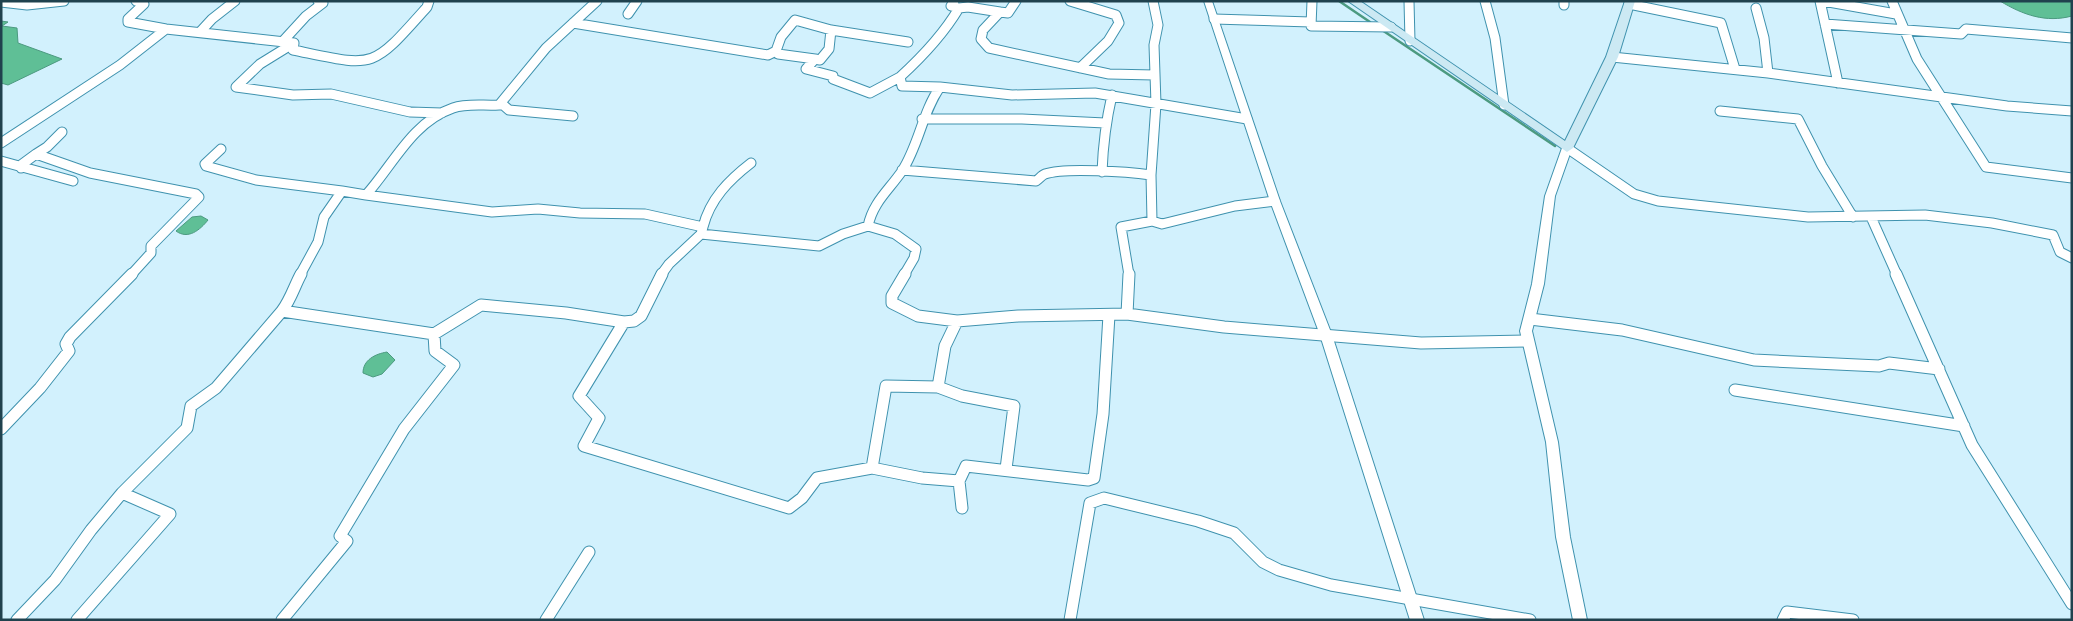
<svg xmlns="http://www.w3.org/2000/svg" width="2073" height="621" font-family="'DM Sans',sans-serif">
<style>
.water{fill:#5fbf96;stroke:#4c9a80}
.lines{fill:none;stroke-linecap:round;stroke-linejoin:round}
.stream{stroke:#4c9a80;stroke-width:2.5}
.minor-far1-casing{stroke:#3f92ae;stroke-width:11}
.minor-casing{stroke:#3f92ae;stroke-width:13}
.tertiary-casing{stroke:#3f92ae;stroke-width:2}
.secondary-casing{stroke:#3f92ae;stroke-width:2}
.minor-far1{stroke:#fff;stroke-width:9}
.minor{stroke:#fff;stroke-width:11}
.tertiary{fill:#fff;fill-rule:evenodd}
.secondary{fill:#cce9f3;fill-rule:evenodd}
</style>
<rect width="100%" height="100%" fill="#d2f1fd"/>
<path class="water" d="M2000,1H2072V16C2046,23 2023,15 2000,1Z
M1,21L8,22L2,26L17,28L18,43L62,59L8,85L1,83Z
M201,216L208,220C200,230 188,240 176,231L192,217Z
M387,352L395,360L382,374L373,377L363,373C363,360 375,354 387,352Z"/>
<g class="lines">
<path class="stream" d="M1339,1L1370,22
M1382,30L1555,146"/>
<defs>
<path id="minor-far1" d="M136,1L144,4L128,19V22L166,29L294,43L260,64L236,87L293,95L331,94L410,112L442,113
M1016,1L1008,13L1000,12L983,30L981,39L989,48L1109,74L1154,75
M1070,1L1116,15L1119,23L1108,41L1080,68
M1312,1L1311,26L1391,27
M1409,1L1410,41
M1485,1L1495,38L1504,105
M1564,1V5
M1820,1L1838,83
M1823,1L1896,14
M1892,1L1917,59L1986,167L2072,178
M1,2L27,5L64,1
M1629,4L1721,23L1735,69
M959,8L968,7L1000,12
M1756,8L1764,38L1768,73
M628,14L637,1
M1214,19L1311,22
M573,23L768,55L776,51L778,54L815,59L806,69L833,76V79L870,93L900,77
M1825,24L1961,34L1966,29L2072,38
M200,32L212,19L235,1
M287,42L284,40L306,16L323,3L318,1
M294,43L293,50C376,67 370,71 427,7L429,1
M776,51L781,37L795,20L831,30L908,42
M1612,57L1768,73L2007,106L2072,111
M815,59L820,60L829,49L831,30
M940,87L1012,95L1095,93L1247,119
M501,103L509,110L573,116
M1720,111L1798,119L1822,166L1853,217
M922,119H1022L1105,123
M1,143L120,65L166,29
M1567,148L1634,194L1658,201L1808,217L1925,215L1992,223L2053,235L2060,252L2072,258
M221,149L205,164L206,166L256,180L342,191
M36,154L47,147L62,132
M1,161L73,181
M21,168V165L36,154L90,173L196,194L199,197L151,246V253L131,275
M902,170L1036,181C1039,179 1042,175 1045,174C1065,167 1129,172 1151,175
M1102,172C1103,146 1106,121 1112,95
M366,195L492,212L538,209L580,213L645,214L703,227L701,234
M1871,217L1897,275
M1152,221L1162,224L1235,206L1275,201
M703,227C710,199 729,180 751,163
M300,275L318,242L324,217L342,191L366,195C393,165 412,122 453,108C467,103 484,106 499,105L546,48L597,1
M661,275L669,264L701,234L819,246L843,234L868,226
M904,275L914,258L916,249L895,234L868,226C873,202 889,190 902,171C919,145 922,113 940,87L902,86L900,77C923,56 943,35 959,8L951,6L954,1
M1129,275L1121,227L1152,221L1151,175L1156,104L1154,45L1158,25L1153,1"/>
<path id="minor" d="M301,274C294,287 291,299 282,311L434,334L481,305L566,313L624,322L634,321L641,316L662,274
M905,274L892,296V303L918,316L957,321L1018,316L1127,314L1224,327L1421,343L1527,341
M1896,274L1972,445L2072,604
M1127,314L1129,274
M1530,319L1622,330L1754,360L1879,366L1889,363L1939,369
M624,322L579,396L599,418L584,446L789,508L802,498L817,478L872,468L922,478L959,481
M938,387L962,396L1014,406L1006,469
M1735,390L1964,426
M1,429L40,388L69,351L66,344L70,337L132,274
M872,468L886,386L938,387L945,346L957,321
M962,508L959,481L966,466L1088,480L1094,478L1103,414L1109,315
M17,620L55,580L91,530L122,493L187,428L191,406L216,388L282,311
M77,620L170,514L122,493
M282,620L347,541L340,536L404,429L454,365L435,351L434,334
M546,620L589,552
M1070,620L1090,503L1104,498L1198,521L1234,533L1263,562L1279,570L1331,585L1530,620
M1783,620L1787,612L1853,620"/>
<path id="tertiary" d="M1204,1H1212L1280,201L1332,335L1424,620H1410L1320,335L1270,201Z
M1567,145L1572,148L1555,196L1544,284L1532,331L1558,442L1570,537L1587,620H1573L1556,537L1546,442L1520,331L1532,284L1545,196L1562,148Z"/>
<path id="secondary" d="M1348,1H1360L1565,141L1606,57L1625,1H1635L1618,57L1573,148L1567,152Z"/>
</defs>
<use href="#minor-far1" class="minor-far1-casing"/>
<use href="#minor" class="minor-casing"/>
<use href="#tertiary" class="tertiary-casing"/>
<use href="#secondary" class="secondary-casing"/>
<use href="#minor-far1" class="minor-far1"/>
<use href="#minor" class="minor"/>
<use href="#tertiary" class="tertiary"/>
<use href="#secondary" class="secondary"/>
</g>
<rect width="2073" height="621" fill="none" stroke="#20424e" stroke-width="5"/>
</svg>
